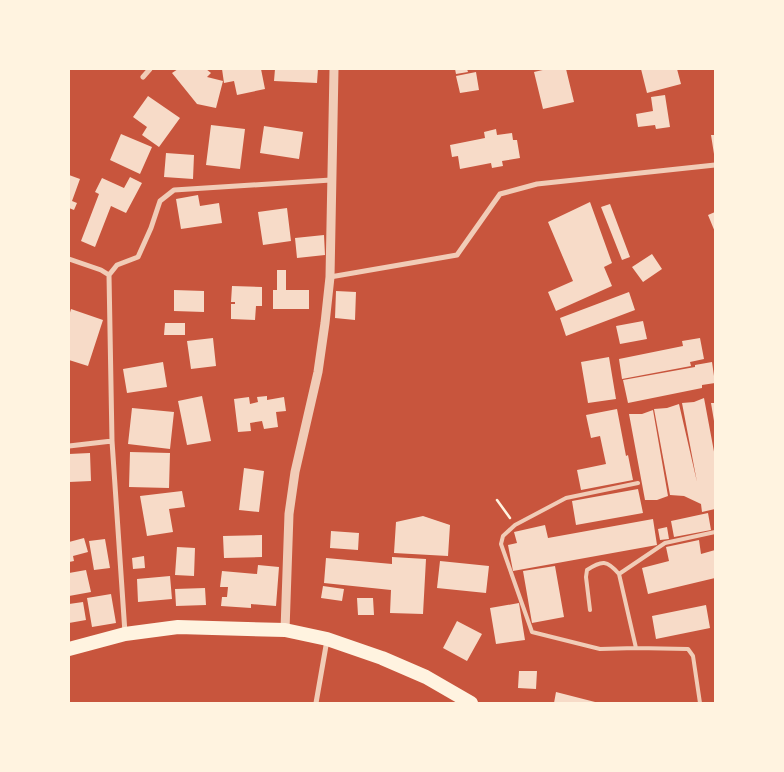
<svg xmlns="http://www.w3.org/2000/svg" width="784" height="772" font-family="'Noto Sans',sans-serif">
<style>
.building{fill:#f7dbc8}
.lines{fill:none;stroke-linecap:round;stroke-linejoin:round}
.path{stroke:#fff3e0;stroke-width:2.5}
.service{stroke:#f1ccb7;stroke-width:4}
.minor{stroke:#f1ccb7;stroke-width:5}
.tertiary{stroke:#f1ccb7;stroke-width:9}
.trunk{stroke:#fff3e0;stroke-width:14}
</style>
<rect width="100%" height="100%" fill="#c8553d"/>
<path class="building" d="M178,69H206L211,73L207,77L223,81L216,108L197,104L172,73Z
M222,69H261L265,89L237,95L234,81L224,83Z
M275,69H318L317,83L274,81Z
M455,69H467L468,72L456,74Z
M547,69H566L574,102L543,109L534,72Z
M641,69H677L681,84L647,93Z
M476,72L479,90L460,93L456,76Z
M665,95L670,127L656,129L655,125L638,127L636,114L653,111L651,97Z
M148,96L180,118L159,147L142,135L147,127L133,117Z
M211,125L245,129L240,169L206,165Z
M264,126L303,132L299,159L260,153Z
M496,129L497,135L512,133L513,140H517L520,158L502,161L503,166L492,168L491,163L460,169L458,156L452,157L450,145L485,138L484,132Z
M121,134L152,147L140,174L110,160Z
M711,135H715V154H714Z
M166,153L194,155L193,179L164,177Z
M69,175L80,179L72,201L77,203L74,210L69,208Z
M130,177L142,183L126,213L111,206L95,247L81,241L99,194L95,192L102,178L124,188Z
M198,195L200,206L219,203L222,223L181,229L176,199Z
M590,202L612,263L604,267L612,286L556,311L548,292L573,281L548,222Z
M610,204L630,257L622,260L601,207Z
M287,208L291,241L263,245L258,212Z
M715,212V232L708,215Z
M324,235L325,255L297,258L295,238Z
M652,254L662,269L643,282L632,267Z
M277,270H286V290H309V309H273V290H277Z
M232,286L262,287V306H256L255,320L231,319V304H235V302H231Z
M174,290L204,291V312L174,311Z
M336,291L356,292L355,320L335,318Z
M629,292L635,310L566,336L560,318Z
M71,309L103,320L88,366L69,360V316Z
M643,321L647,339L620,344L616,326Z
M165,323H185V335H164Z
M213,338L216,366L191,369L187,341Z
M700,338L704,359L690,362L691,366L622,379L619,359L683,346L682,341Z
M609,357L616,399L588,403L581,362Z
M163,362L167,387L127,393L123,369Z
M712,362L715,383L702,385V388L628,403L623,380L695,367V365Z
M202,396L211,441L187,445L178,401Z
M267,396V400L284,397L286,411L276,412L278,427L264,429L262,421L250,423L251,431L238,432L234,399L249,397L250,404L258,402L257,397Z
M704,398L715,457V509L702,512L701,504L684,496L670,495L654,409L667,408L679,404L697,482L682,403L694,402Z
M711,403H715V421H714Z
M132,408L174,412L170,449L128,444Z
M617,409L626,456L628,455L633,480L581,490L577,470L606,464L600,436L591,438L586,415Z
M653,410L668,496L657,500H645L629,414H642Z
M130,452L170,453L169,488L129,487Z
M90,453L91,481L69,482V454Z
M244,468L264,471L259,512L239,510Z
M638,489L643,513L576,525L572,501Z
M182,491L185,507L169,509L173,532L147,536L140,496Z
M708,513L711,530L674,537L671,521Z
M423,516L450,525L448,556L394,553L396,522Z
M653,519L657,545L513,571L508,545L517,543L514,532L545,525L548,538Z
M667,527L669,539L660,540L658,529Z
M331,531L359,533L358,550L330,548Z
M262,535V557L224,558L223,536Z
M84,538L88,552L73,556L74,561L69,562V542Z
M105,539L110,568L94,570L89,541Z
M699,540L701,554L715,550V578L648,594L642,568L669,561L666,547Z
M177,547L195,548L194,576L175,575Z
M144,556L145,568L133,569L132,558Z
M392,557L426,559L423,614L390,613L391,590L324,583L326,558L392,564Z
M440,561L489,566L486,593L437,588Z
M258,565L279,567L276,606L251,604V608L221,606L222,597H227L228,587H220L222,571L257,574Z
M555,566L564,617L532,623L523,571Z
M86,570L91,592L69,596V573Z
M170,576L172,599L138,602L137,579Z
M323,586L344,589L342,601L321,598Z
M205,588L206,605L176,606L175,589Z
M111,594L116,623L92,627L87,598Z
M357,598H373L374,615H358Z
M83,602L86,620L69,623V604Z
M519,603L525,640L496,644L490,608Z
M706,605L710,628L656,639L652,616Z
M457,621L482,634L467,661L443,648Z
M519,671H537L536,689L518,688Z
M556,692L599,703H554Z"/>
<g class="lines">
<path class="path" d="M497,500L510,518"/>
<path class="service" d="M590,610L586,577L587,570C602,560 607,560 619,574
M636,648L600,649L532,632L501,544L503,536L515,525L566,498L638,483
M700,703L693,656L688,649L636,648L619,574L665,543L715,532"/>
<path class="minor" d="M143,77L150,69
M69,259L101,270L109,275L112,441
M109,275L117,265L138,257L151,228L160,201L174,190L331,180
M330,277L457,255L500,194L537,184L715,165
M69,446L112,441L125,633
M316,703L327,640"/>
<path class="tertiary" d="M285,630L289,514L295,472L318,372L325,323L330,277L334,69"/>
<path class="trunk" d="M69,649L125,634L178,627L285,630L327,639L382,658L426,677L471,703"/>
</g>
<rect width="784" height="772" fill="none" stroke="#fff3e0" stroke-width="140"/>
</svg>
